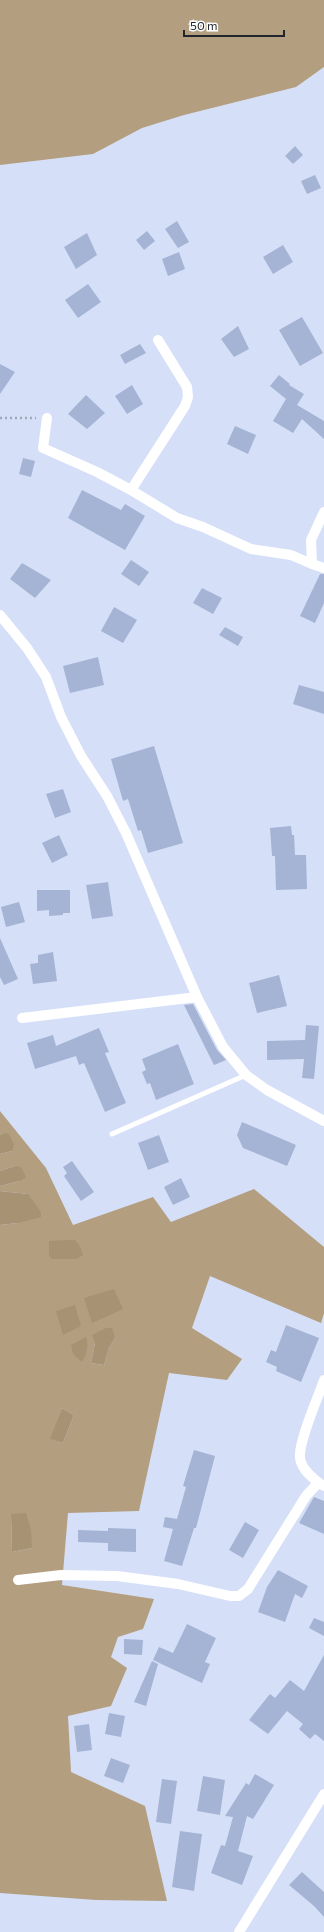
<svg xmlns="http://www.w3.org/2000/svg" width="324" height="1932" font-family="Commissioner,sans-serif">
<style>
.forest{fill:#b39e7f;fill-rule:evenodd}
.water{fill:#a79274}
.building{fill:#a5b3d4}
.lines{fill:none;stroke-linecap:round;stroke-linejoin:round}
.path{stroke:#9fa8bb;stroke-width:2.5;stroke-dasharray:2 3;stroke-linecap:butt}
.lane{stroke:#fff;stroke-width:5}
.street{stroke:#fff;stroke-width:10}
</style>
<rect width="100%" height="100%" fill="#d5e0f8"/>
<path class="forest" d="M0,0H324V67L296,87L184,115L142,128L93,154L0,165Z
M0,1111L46,1168L73,1225L153,1197L171,1222L254,1189L324,1247V1313L321,1323L210,1276L192,1328L242,1359L227,1380L169,1373L139,1511L68,1513L62,1585L154,1599L143,1629L118,1637L111,1657L127,1668L111,1706L68,1716L71,1772L145,1806L167,1901L96,1900L0,1893V1225L18,1223L28,1194L0,1191V1186L20,1181L15,1166L0,1171V1154L12,1151L4,1133L0,1135ZM115,1338L109,1348L104,1365L91,1363L95,1343ZM62,1408L74,1415L63,1443L51,1439ZM11,1514L32,1548L12,1552Z"/>
<path class="water" d="M4,1133L9,1134L14,1145L12,1151L0,1154V1135Z
M15,1166L21,1167L26,1177L20,1181L0,1186V1171Z
M0,1191L28,1194L41,1212V1217L18,1223L0,1225Z
M66,1240H75L80,1246L83,1255L77,1259H52L49,1256V1241Z
M114,1289L123,1309L92,1323L84,1298Z
M75,1305L81,1326L63,1335L56,1311Z
M106,1328H112L115,1338L109,1348L104,1365L91,1363L95,1343L92,1335Z
M86,1337C89,1347 87,1353 82,1362L73,1354L71,1345Z
M62,1408L74,1415L63,1443L50,1439Z
M26,1513L31,1530L32,1548L12,1552L11,1514Z"/>
<path class="building" d="M295,146L303,155L293,164L285,156Z
M315,175L321,188L307,194L301,181Z
M177,221L189,242L178,248L165,229Z
M147,231L155,241L144,250L136,240Z
M87,233L97,255L76,269L64,247Z
M283,245L293,262L273,274L263,257Z
M179,252L185,269L168,276L162,259Z
M88,284L101,302L78,318L65,300Z
M302,317L323,353L300,366L279,330Z
M238,326L249,349L234,357L221,339Z
M140,344L146,353L125,364L120,355Z
M0,364L15,372L0,394Z
M279,375L290,384L289,385L304,394L297,405L324,421V439L302,419L293,433L273,421L286,399L270,386Z
M132,385L143,404L127,414L115,396Z
M86,395L105,413L87,429L68,414Z
M235,426L256,435L248,454L227,444Z
M23,458L35,461L31,477L19,474Z
M82,490L121,510L125,504L145,516L125,550L68,518Z
M131,560L149,572L139,586L121,574Z
M22,563L51,580L35,598L10,579Z
M320,574H324V603L315,623L300,616Z
M202,588L222,598L213,614L193,603Z
M114,607L137,620L123,643L101,631Z
M225,627L243,637L238,646L219,635Z
M98,657L104,685L70,693L63,666Z
M299,685L324,692V714L293,704Z
M154,746L183,843L148,853L141,830L138,831L128,799L123,801L111,759Z
M63,789L71,812L55,818L46,794Z
M291,826L292,835H294L295,855H306L307,889L276,890L275,856H272L270,828Z
M59,835L68,855L52,863L42,843Z
M108,882L113,916L92,919L86,885Z
M37,890H70V913H63V915L49,916V910L37,911Z
M19,902L25,922L6,927L1,907Z
M0,938L18,979L4,985L0,977Z
M53,952L57,981L33,984L30,964L38,963V955Z
M279,975L287,1006L257,1013L249,983Z
M193,1004L217,1050L226,1060L214,1065L184,1005Z
M306,1025L319,1026L314,1079L302,1078L304,1059L267,1060V1041L305,1040Z
M99,1028L109,1052L105,1053L126,1103L105,1112L84,1063L79,1065L76,1056L35,1069L27,1043L53,1035L56,1046Z
M178,1044L194,1084L156,1100L150,1083L147,1084L142,1072L146,1070L142,1059Z
M242,1122L296,1145L287,1166L243,1148L237,1135Z
M159,1135L169,1162L148,1170L138,1143Z
M72,1161L94,1192L81,1201L64,1176L67,1173L63,1167Z
M181,1178L190,1197L173,1205L164,1187Z
M286,1325L319,1338L301,1382L276,1371L277,1367L266,1362L271,1350L276,1352Z
M194,1450L215,1456L196,1528H194L182,1566L164,1561L173,1529L163,1527L165,1517L177,1519L186,1487L183,1486Z
M314,1497L324,1501V1534L299,1523Z
M245,1522L259,1530L243,1558L229,1550Z
M108,1528L136,1529V1552L108,1551V1543L78,1542V1530L108,1531Z
M278,1570L308,1586L302,1598L295,1594L285,1622L258,1612L267,1587Z
M314,1618L324,1622V1636L309,1628Z
M187,1624L216,1638L205,1662L210,1664L202,1683L153,1660L159,1647L173,1653Z
M124,1639L143,1640L142,1655L124,1654Z
M324,1655V1741L315,1734L310,1739L299,1729L303,1724L287,1711L268,1734L249,1720L270,1694L275,1698L290,1680L304,1691Z
M152,1661L158,1664L146,1706L134,1702Z
M109,1713L125,1716L121,1737L105,1734Z
M89,1724L92,1750L77,1752L74,1726Z
M111,1758L130,1765L123,1783L104,1776Z
M255,1774L274,1785L253,1819L247,1816L238,1851L253,1856L242,1885L211,1873L221,1845L225,1846L233,1817L225,1816L246,1783L249,1785Z
M203,1776L225,1780L220,1815L197,1811Z
M162,1779L177,1781L171,1824L156,1822Z
M180,1831L202,1834L194,1891L172,1887Z
M302,1872L324,1892V1917L314,1906L289,1885Z"/>
<g class="lines">
<path class="path" d="M0,418H36"/>
<path class="lane" d="M112,1134L246,1075"/>
<path class="street" d="M47,418L43,448L97,472L131,490L177,518L203,527L251,549L291,555L312,564
M131,490L185,406L188,397L187,387L158,340
M324,512L311,540L312,564L324,568
M0,615L27,648L46,677L61,717L81,756L107,796L126,833L197,997L223,1047L246,1075L267,1090L324,1121
M22,1018L197,997
M324,1380C318,1398 298,1442 300,1458C301,1469 315,1481 324,1486
M18,1580L61,1575L117,1576L178,1584L230,1596H239L248,1589L306,1496L318,1483
M239,1932L324,1794"/>
</g>
<path d="M184 30v6h100v-6" fill="none" stroke="#21252e" stroke-width="2"/>
<text x="190" y="30" font-size="12" fill="#21252e" stroke="#ffffff" stroke-width="3" paint-order="stroke">50 m</text>
</svg>
